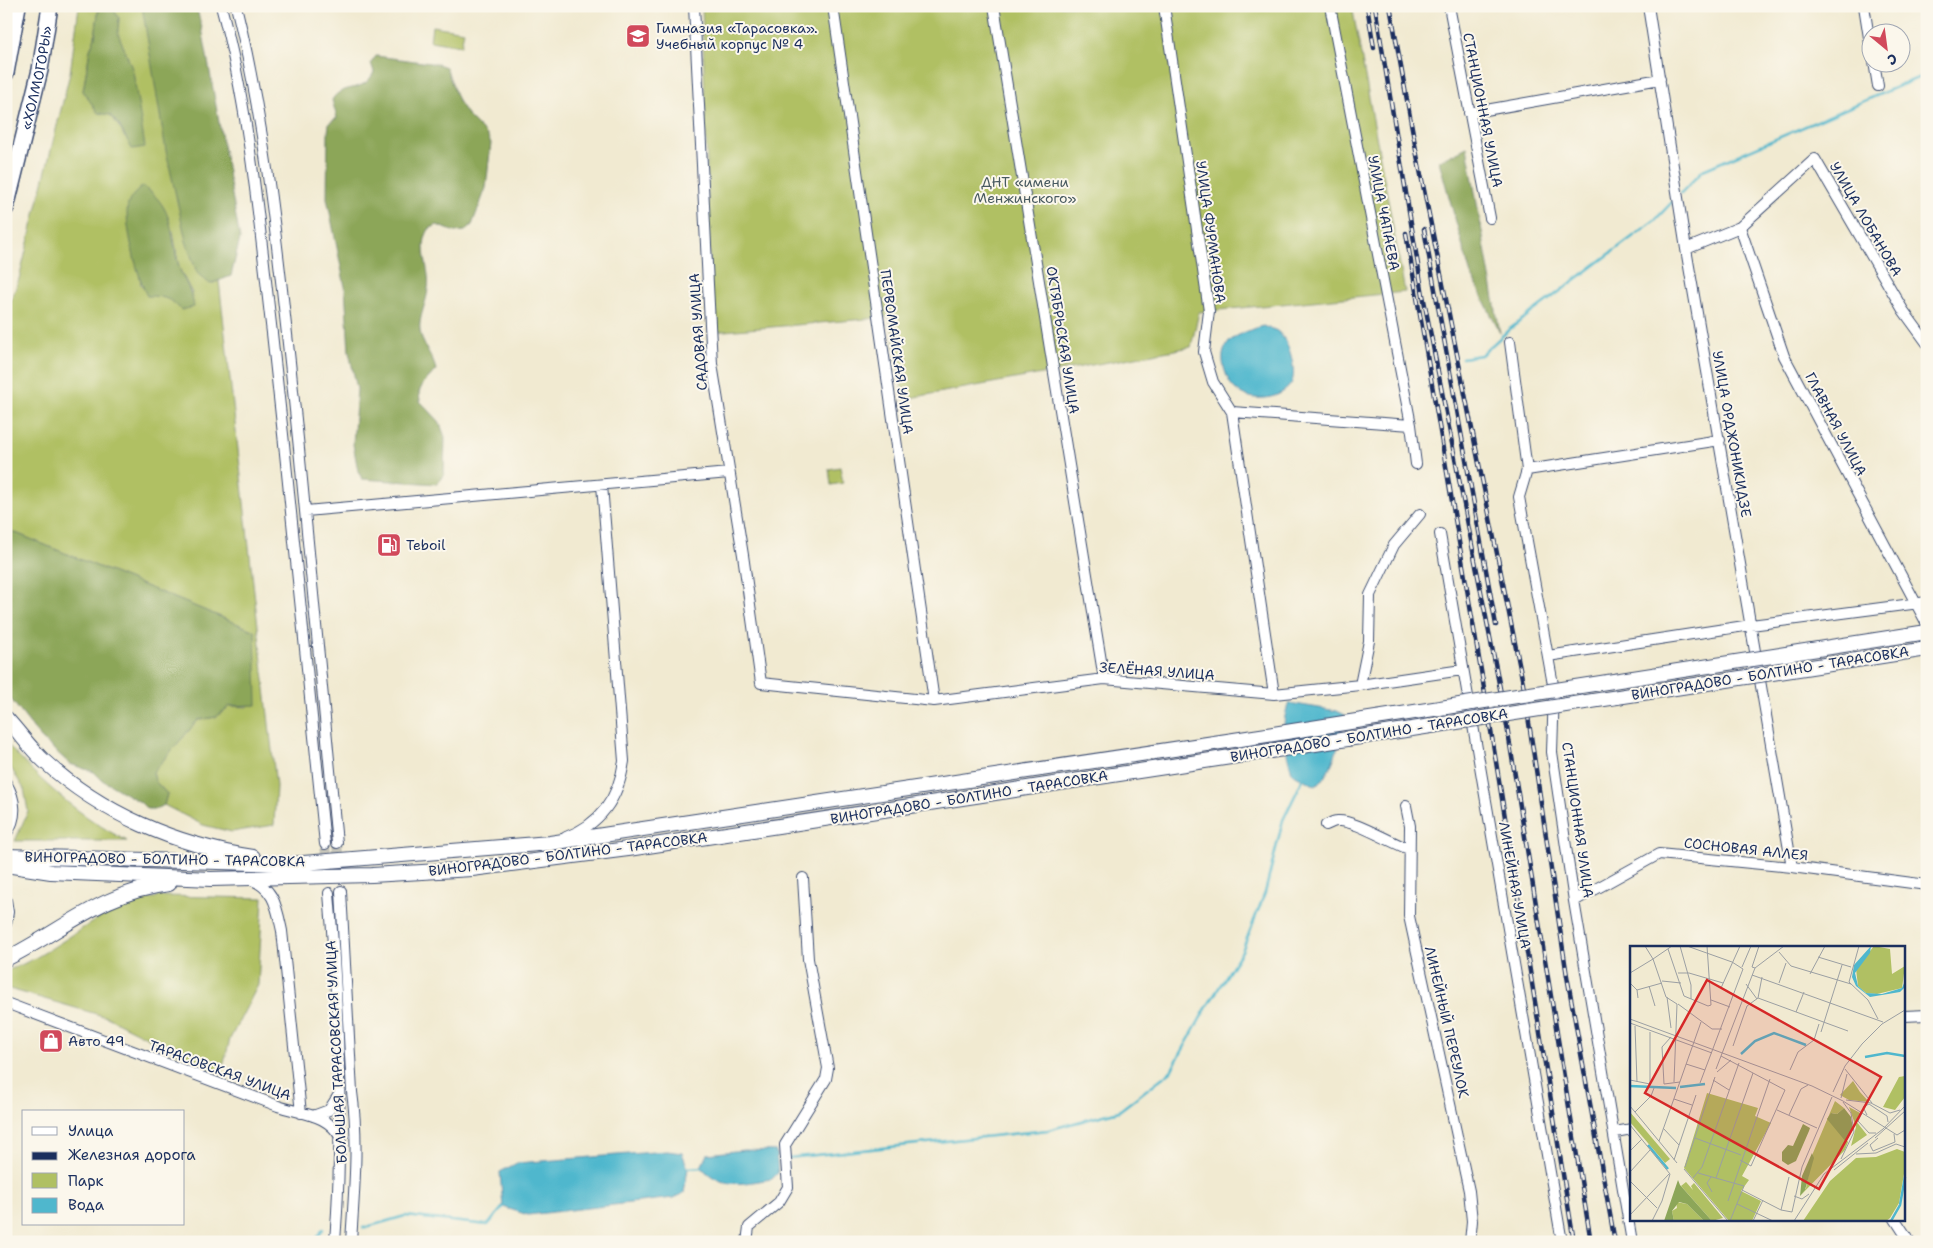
<svg xmlns="http://www.w3.org/2000/svg" width="1933" height="1248" font-family="'Shantell Sans',sans-serif">
<style>
.green{fill:#b0c063;stroke:#667860;fill-rule:evenodd}
.forest{fill:#8ca659;stroke:#546a5c}
.water{fill:#4fb7cd;stroke:#357396}
.lines{fill:none;stroke-linecap:round;stroke-linejoin:round}
.stream{stroke:#4fb7cd;stroke-width:2.5}
.minor-tunnel{stroke:#c6c5ba;stroke-width:10;stroke-dasharray:10 5;stroke-linecap:butt}
.minor-casing{stroke:#3b4b6f;stroke-width:12}
.major-casing{stroke:#3b4b6f;stroke-width:16}
.highway-casing{stroke:#3b4b6f;stroke-width:18}
.minor{stroke:#fff;stroke-width:10}
.major{stroke:#fff;stroke-width:14}
.highway{stroke:#fff;stroke-width:15}
.rail-casing{stroke:#1b2f5e;stroke-width:4.5}
.rail{stroke:#fbf7ec;stroke-width:2.5;stroke-dasharray:8;stroke-linecap:butt}
.major-bridge-casing{stroke:#3b4b6f;stroke-width:16;stroke-linecap:butt}
.major-bridge{stroke:#fff;stroke-width:14}
.labels{text-anchor:middle;stroke-width:4;stroke-linejoin:round;paint-order:stroke}
.poi-label{font-size:14px;fill:#1b2f5e;stroke:#fbf7ec;text-anchor:start}
.street-label{font-size:14px;fill:#1b2f5e;stroke:#fbf7ec}
.park-label{font-size:14px;fill:#485a60;stroke:#fbf7ec}
.inset-river{fill:none;stroke:#4fb7cd;stroke-width:2.5}
.inset-road{fill:none;stroke:#9b9fa3;stroke-width:1}
.view{fill:#d62828;fill-opacity:0.15;stroke:#d62828;stroke-width:2.5}
.inset-edge{fill:none;stroke:#1b2f5e;stroke-width:2.5}
</style>
<rect width="100%" height="100%" fill="#fbf7ec"/>
<filter id="ink" filterUnits="userSpaceOnUse"><feTurbulence type="fractalNoise" baseFrequency=".02" numOctaves="2"/><feDisplacementMap in="SourceGraphic" scale="10" xChannelSelector="R" yChannelSelector="G"/><feConvolveMatrix kernelMatrix="1 2 1 2 8 2 1 2 1" color-interpolation-filters="sRGB"/></filter>
<filter id="wash" filterUnits="userSpaceOnUse"><feTurbulence type="fractalNoise" baseFrequency=".0096" numOctaves="4" result="noise"/><feDisplacementMap in="SourceGraphic" scale="20" xChannelSelector="R" yChannelSelector="G"/><feGaussianBlur stdDeviation="1.12" result="paint"/><feColorMatrix in="noise" values="0 0 0 0 0 0 0 0 0 0 0 0 0 0 0 0 0 1.4 0 .05"/><feComposite in="paint" operator="in"/></filter>
<g filter="url(#wash)">
<rect width="100%" height="100%" fill="#f1ead1"/>
<path class="green" d="M79,6H99L95,37L90,50L83,91C100,105 116,117 125,138L128,58L117,33L119,18L111,6H142L210,284L219,281L276,786L274,825L232,832L203,825L164,805L167,794L155,781L153,772L198,720L216,717L230,706L248,707L255,631L6,529V314L19,279L70,73ZM173,231L179,268L192,293C165,303 165,299 141,285L139,271L134,258Z
M702,6H1352L1405,292L1199,312L1191,347L904,399L890,317L712,332Z
M432,26L464,31L461,46L430,41Z
M840,467L843,483L831,485L829,469Z
M6,743C42,783 80,817 127,841H15L28,811L24,789L6,760Z
M162,896L263,898L258,985L230,1039L221,1075L107,1017L6,988V971C50,956 82,923 125,905C136,900 150,899 162,896Z"/>
<path class="forest" d="M99,6H111L119,18L118,33L133,71L145,147L132,149L119,125L110,115L98,113L83,91L90,50L95,37Z
M142,6H196L202,28L240,239L231,276L210,284L197,273L186,241L166,151Z
M376,56L438,64L446,67L458,101L468,116L487,135L491,143L486,188L472,225L465,231L455,232L437,225L429,229C417,250 431,267 428,289C427,302 418,318 420,331C422,345 433,356 436,370L423,384L419,392L420,401L439,421L445,437L444,474L437,484L362,479L358,471L353,444L357,389L349,352L345,287L327,198L328,133L329,123L337,118L332,100C342,82 363,95 374,72L371,63Z
M1467,147L1500,333L1470,272L1439,161Z
M143,186C176,209 169,232 179,267C184,281 192,291 194,307L181,310C171,298 162,296 147,296C139,281 123,221 128,204C131,196 137,191 143,186Z
M6,529L255,631L257,705L230,706L216,717L198,720L153,772L155,781L167,794L164,805L157,809H147L140,802L102,780L94,772L70,764L41,738L6,693Z"/>
<path class="water" d="M1263,326C1267,328 1274,329 1277,331C1289,339 1298,372 1291,384C1277,404 1240,403 1229,381C1212,345 1232,335 1263,326Z
M1289,703L1337,711L1345,715C1340,739 1335,770 1316,786L1292,773C1286,750 1279,726 1289,703Z
M744,1150L776,1151L778,1173L772,1179C742,1183 724,1191 701,1167L707,1154Z
M667,1151L682,1153L688,1168L684,1193L673,1198L528,1215L503,1207L500,1172L517,1163Z"/>
<g class="lines">
<path class="stream" d="M1681,193L1703,170L1927,74
M1462,358L1481,355L1511,328L1655,220L1675,199
M788,1158L1048,1130L1119,1111L1171,1071L1205,1010L1242,951L1265,893L1283,820L1303,779
M688,1168L703,1167
M363,1228L405,1216L488,1225L503,1207
M315,1242L323,1229"/>
</g>
</g>
<g filter="url(#ink)">
<g class="lines">
<path class="minor-tunnel" d="M337,843L341,891
M325,844L329,893"/>
<defs>
<path id="minor" d="M221,6C250,113 259,224 272,333C291,503 307,673 325,844
M236,6C265,123 277,243 290,362C307,522 322,682 337,843
M694,6L712,364L743,555L761,683L934,701L1104,679L1274,694L1360,685L1462,670
M833,6L934,701
M994,6L1104,679
M1164,6L1209,311L1204,352L1213,382L1232,412L1274,694
M1330,6L1411,425L1416,464
M1449,6L1490,218
M1648,6L1686,249L1792,867
M1864,6L1870,44
M1874,62L1878,86
M1469,113L1660,79
M1740,227L1784,356L1927,624
M1686,249L1740,227L1815,159L1903,310L1927,343
M1510,342L1527,470L1519,497L1554,690L1552,752L1574,901L1632,1242
M1232,412L1411,425
M1527,470L1720,440
M306,511L729,473
M1440,534L1562,1242
M1548,656L1751,625L1927,602
M1360,685L1369,641L1370,595L1394,545L1420,514
M6,783C16,799 18,818 6,834
M1406,806L1410,826L1409,916L1469,1191L1472,1221L1470,1242
M1326,825C1329,824 1333,821 1337,821C1353,819 1391,843 1409,849
M566,837C601,824 619,797 624,761L602,485
M248,879C274,886 277,908 282,931L301,1113
M341,891L352,1092C359,1142 354,1192 351,1242
M329,893C339,1009 344,1126 335,1242
M6,900L8,912L6,924
M1574,901L1659,854L1792,867L1927,885
M6,1003L278,1106C301,1114 330,1114 341,1139
M1904,1016L1927,1015
M313,1116L329,1110L338,1096
M1615,1132L1632,1129
M1895,1219L1910,1242
M747,1242L749,1227L779,1202L788,1187L785,1145L826,1079L828,1068L808,959L803,878"/>
<path id="major" d="M6,718C19,732 30,748 44,761C102,814 176,845 253,857
M6,856L291,864L550,843L1267,735
M6,865L51,872L211,879L372,875L472,869L628,849L1270,751
M6,959C64,930 102,892 169,884"/>
<g id="highway">
<path d="M6,73L18,6"/>
<path id="s1" d="M6,208L40,70L50,6"/>
</g>
</defs>
<use href="#minor" class="minor-casing"/>
<use href="#major" class="major-casing"/>
<use href="#highway" class="highway-casing"/>
<use href="#minor" class="minor"/>
<use href="#major" class="major"/>
<use href="#highway" class="highway"/>
<defs>
<path id="rail" d="M1367,6L1374,48
M1375,6L1423,295L1505,714L1591,1242
M1390,6L1416,150L1523,683L1567,976L1615,1242
M1424,229L1496,625
M1406,233L1484,688L1574,1242"/>
</defs>
<use href="#rail" class="rail-casing"/>
<use href="#rail" class="rail"/>
<defs>
<path id="major-bridge" d="M1267,735L1927,632
M1270,751L1927,649"/>
</defs>
<use href="#major-bridge" class="major-bridge-casing"/>
<use href="#major-bridge" class="major-bridge"/>
</g>
</g>
<defs>
<symbol id="school-square" viewBox="-11 -11 22 22"><rect x="-9" y="-9" width="18" height="18" rx="4" fill="#d1495b" stroke="#fbf7ec"/><path d="M0-5L7-2L0 1L-7-2ZM-4 1L0 2.5L4 1V4Q0 6-4 4Z" fill="#fff"/></symbol>
<symbol id="fuel-square" viewBox="-11 -11 22 22"><rect x="-9" y="-9" width="18" height="18" rx="4" fill="#d1495b" stroke="#fbf7ec"/><path d="M-5.5-6h7V0h2V4h1.3V-2.5L3-4.5l.8-.8L6-3V5H2.5V1h-1V6h-7ZM-4.2-4.7v3.2H.2V-4.7Z" fill="#fff"/></symbol>
<symbol id="shop-square" viewBox="-11 -11 22 22"><rect x="-9" y="-9" width="18" height="18" rx="4" fill="#d1495b" stroke="#fbf7ec"/><path d="M-5-2.5h2.3a2.7 3.5 0 0 1 5.4 0H5L5.5 6h-11ZM-1.5-2.5h3a1.5 2.3 0 0 0-3 0Z" fill="#fff"/></symbol>
</defs>
<g fill-rule="evenodd">
<use href="#school-square" x="624" y="22" width="28" height="28"/>
<use href="#fuel-square" x="375" y="531" width="28" height="28"/>
<use href="#shop-square" x="37" y="1027" width="28" height="28"/>
</g>
<g class="labels">
<g class="poi-label">
<text x="656" y="33">Гимназия «Тарасовка».<tspan x="656" dy="16">Учебный корпус № 4</tspan></text>
<text x="406" y="550">Teboil</text>
<text x="68" y="1046">Авто 49</text>
</g>
<g class="street-label">
<text dy="5" stroke="none"><textPath href="#s1" startOffset="134">«ХОЛМОГОРЫ»</textPath></text>
<text transform="translate(1483 110) rotate(79)" y="5">СТАНЦИОННАЯ УЛИЦА</text>
<text transform="translate(1384 213) rotate(79)" y="5">УЛИЦА ЧАПАЕВА</text>
<text transform="translate(1866 219) rotate(60)" y="5">УЛИЦА ЛОБАНОВА</text>
<text transform="translate(1211 232) rotate(82)" y="5">УЛИЦА ФУРМАНОВА</text>
<text transform="translate(698 332) rotate(-94)" y="5">САДОВАЯ УЛИЦА</text>
<text transform="translate(1063 340) rotate(81)" y="5">ОКТЯБРЬСКАЯ УЛИЦА</text>
<text transform="translate(897 352) rotate(82)" y="5">ПЕРВОМАЙСКАЯ УЛИЦА</text>
<text transform="translate(1836 424) rotate(62)" y="5">ГЛАВНАЯ УЛИЦА</text>
<text transform="translate(1732 434) rotate(80)" y="5">УЛИЦА ОРДЖОНИКИДЗЕ</text>
<text transform="translate(1157 671) rotate(4)" y="5">ЗЕЛЁНАЯ УЛИЦА</text>
<text transform="translate(1770 673) rotate(-9)" y="5">ВИНОГРАДОВО - БОЛТИНО - ТАРАСОВКА</text>
<text transform="translate(1369 735) rotate(-9)" y="5">ВИНОГРАДОВО - БОЛТИНО - ТАРАСОВКА</text>
<text transform="translate(969 797) rotate(-9)" y="5">ВИНОГРАДОВО - БОЛТИНО - ТАРАСОВКА</text>
<text transform="translate(1578 820) rotate(82)" y="5">СТАНЦИОННАЯ УЛИЦА</text>
<text transform="translate(1746 849) rotate(6)" y="5">СОСНОВАЯ АЛЛЕЯ</text>
<text transform="translate(568 854) rotate(-7)" y="5">ВИНОГРАДОВО - БОЛТИНО - ТАРАСОВКА</text>
<text transform="translate(165 859) rotate(1)" y="5">ВИНОГРАДОВО - БОЛТИНО - ТАРАСОВКА</text>
<text transform="translate(1515 885) rotate(80)" y="5">ЛИНЕЙНАЯ УЛИЦА</text>
<text transform="translate(1447 1022) rotate(77)" y="5">ЛИНЕЙНЫЙ ПЕРЕУЛОК</text>
<text transform="translate(336 1052) rotate(-93)" y="5">БОЛЬШАЯ ТАРАСОВСКАЯ УЛИЦА</text>
<text transform="translate(220 1070) rotate(20)" y="5">ТАРАСОВСКАЯ УЛИЦА</text>
</g>
<g class="park-label">
<text x="1025" y="187">ДНТ «имени<tspan x="1025" dy="16">Менжинского»</tspan></text>
</g>
</g>
<g transform="translate(1630 946)">
<rect width="275" height="275" fill="#f1ead1"/>
<path d="M244,0L260,3L262,28L275,20L272,42L247,48L236,47L228,40L226,23ZM275,130V151L265,164L253,161L269,131ZM223,135L230,146L239,156L219,154L210,149ZM77,147L128,162L125,170L141,177L112,230L119,234L111,245L131,255L122,275H99L54,222ZM205,155L214,162L207,168L201,167L218,196L215,204L170,250L176,242L183,207ZM219,161L230,167L226,175L237,189L221,200L226,181ZM0,166L40,213L35,217L0,176ZM267,203L275,206V222L269,257L260,272L256,275H173L200,235L226,212L246,211ZM56,236L63,244L61,240L64,237L93,272L82,275L51,240ZM46,256L57,258L74,275H44L42,265L47,262Z" fill="#b0c063"/>
<path d="M214,162L221,171L223,183L216,196L197,173L201,167L207,168ZM173,178L180,182L179,185L166,215L158,219L152,215V206L158,199L163,200ZM182,207L184,212L175,244L170,250L172,230ZM48,234L50,239L82,275H74L57,258L49,256L42,265L44,275H34Z" fill="#8ca659"/>
<path d="M241,0L240,7L225,27L228,40L236,47L252,48L272,42L275,35V41L270,46L240,51L226,40L222,31L224,19Z" fill="#4fb7cd"/>
<path class="inset-river" d="M111,108L125,95L144,87L176,99M235,111L257,107L275,110M0,140L46,142M50,141L75,138M18,199L38,223M261,275L270,259L275,231"/>
<path class="inset-road" d="M42,0L23,13L36,51L47,58L44,136M50,0L61,39V53M57,0L102,16L113,23L70,137M229,0L219,36L238,54L248,73M38,3L54,50L78,60L81,59L77,0M149,6L161,20L221,38M188,11L221,21M112,21L121,0M125,22L122,21L129,0M0,27L23,13L15,0M48,27H59L93,37M180,28L195,0M122,29L253,76M32,35L51,37M0,37L7,44L8,52M149,37L156,17M116,38L127,53M19,40L25,60M91,42L110,0M7,44L32,37M37,51L41,82M128,52L218,85M81,54L100,61M48,58L82,83H92M166,66L174,46M0,73L182,140L213,155L267,189L275,184M0,77L82,107M5,80L7,136M191,86L212,19M41,91L32,101L34,138L50,136M103,100L117,60L128,52L132,31M91,110L155,144L121,220L110,214M56,118L75,124M86,123L125,22L154,0M215,123L242,157M160,124L168,106L184,94L189,78M87,126L101,114M0,134L20,138V86M83,134L99,144M203,146L215,120L232,98L252,78L275,64M211,152L217,128M44,153L62,159M216,154L241,157L260,167L270,164M0,160L47,217M147,164L187,182M5,166L21,150L24,142M232,167L228,175L239,187H246M159,169L171,143L178,139M237,169L233,161L239,158L257,170L258,176M0,179L40,228L32,255L22,275M33,182L49,199M65,192L111,209M245,192L275,165M248,192L240,199L243,205L265,196L264,188M29,195L71,76M0,205L12,193M226,208L246,207L266,198L275,201M211,213L224,186L221,167L213,156M44,214L66,149M55,221L85,131M54,223L98,275M204,224L238,197M0,226L20,204M68,227L114,240L100,275M81,231L77,237L82,246M63,232L72,221L109,117M86,232L123,127M0,235L27,262M112,244L151,264L162,266L172,221L202,151M164,250L172,253L179,248M98,255L140,133M107,258L143,275M151,264L159,231M0,269L39,228M123,275L133,254M164,275L194,228L253,183L275,160"/>
<path class="view" d="M77,34L251,131L189,243L15,147Z"/>
<rect width="275" height="275" class="inset-edge"/>
</g>
<rect width="1933" height="1248" fill="none" stroke="#fbf7ec" stroke-width="25"/>
<rect x="22" y="1110" width="162" height="115" fill="#fbf7ec" stroke="#a1a7b3"/>
<rect x="32" y="1127" width="25" height="8" fill="#ffffff" stroke="#a1a7b3"/>
<text x="68" y="1136" font-size="15" fill="#1b2f5e">Улица</text>
<rect x="32" y="1152" width="25" height="8" fill="#1b2f5e" stroke="#a1a7b3"/>
<text x="68" y="1160" font-size="15" fill="#1b2f5e">Железная дорога</text>
<rect x="32" y="1173" width="25" height="15" fill="#b0c063" stroke="#a1a7b3"/>
<text x="68" y="1186" font-size="15" fill="#1b2f5e">Парк</text>
<rect x="32" y="1198" width="25" height="15" fill="#4fb7cd" stroke="#a1a7b3"/>
<text x="68" y="1210" font-size="15" fill="#1b2f5e">Вода</text>
<g transform="translate(1886 48) rotate(151)"><circle r="24" fill="#fbf7ec" stroke="#a1a7b3"/>
<path d="M0-4L9 19L0 12L-9 19Z" fill="#d1495b"/>
<text y="-8" font-size="14" font-weight="bold" text-anchor="middle" fill="#1b2f5e">С</text>
</g>
</svg>
